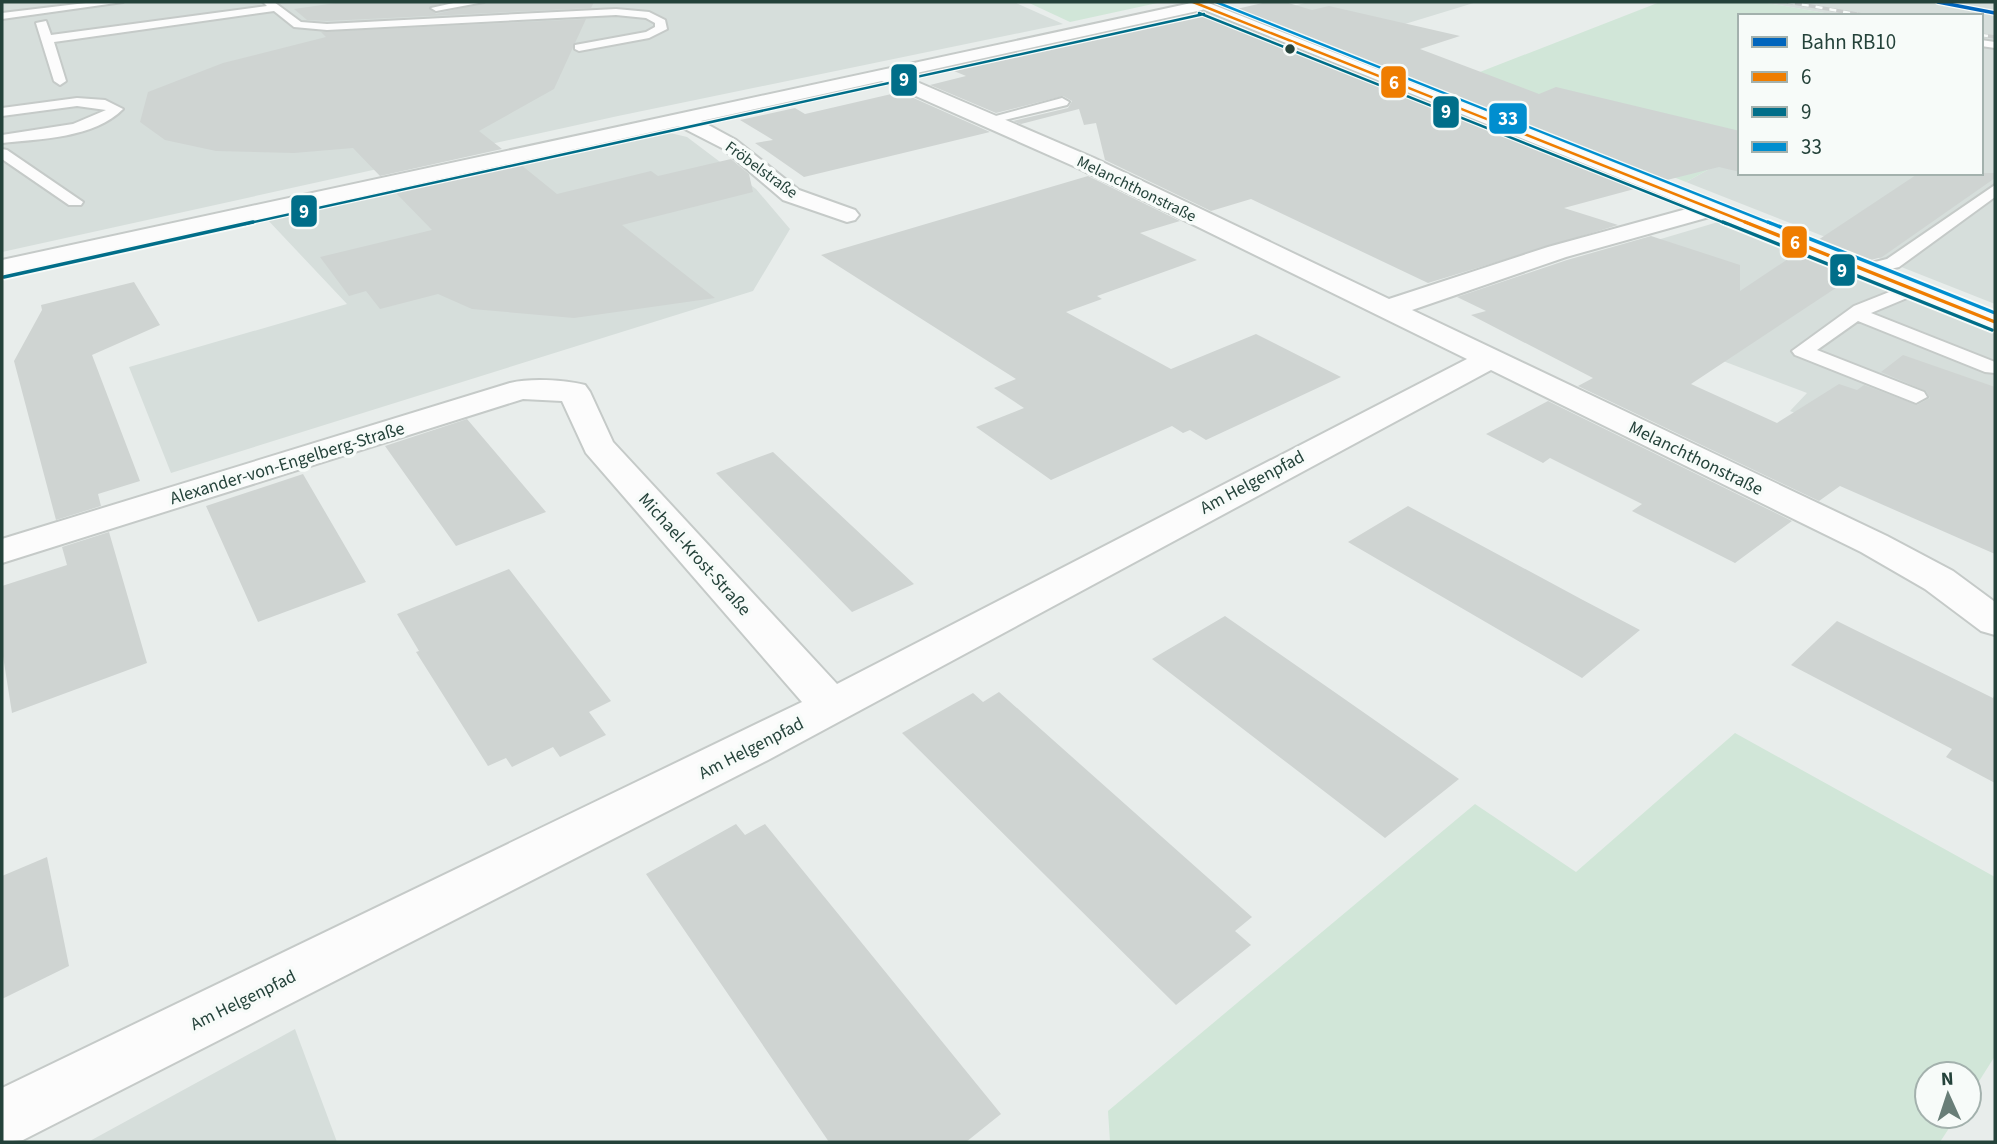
<svg xmlns="http://www.w3.org/2000/svg" width="1997" height="1144" font-family="'Source Sans 3',sans-serif">
<style>
.built{fill:#d6dedb}
.green{fill:#d1e6d8}
.building{fill:#cfd4d2}
.lines{fill:none;stroke-linecap:round;stroke-linejoin:round}
.lane-casing{stroke:#c5cac8;stroke-width:4}
.street-casing{stroke:#c5cac8;stroke-width:4}
.secondary-casing{stroke:#c3cbc8;stroke-width:4}
.lane{fill:#fcfcfc;fill-rule:evenodd}
.street{fill:#fcfcfc;fill-rule:evenodd}
.secondary{fill:#fcfcfc;fill-rule:evenodd}
.rail-casing{stroke:#c9cdcc;stroke-width:3.5}
.rail{stroke:#f7fbf9;stroke-width:2.5;stroke-dasharray:7;stroke-linecap:butt}
.bus-1-far1-casing{stroke:#f7fbf9;stroke-width:5}
.bus-1-casing{stroke:#f7fbf9;stroke-width:7}
.bus-2-far1-casing{stroke:#f7fbf9;stroke-width:5}
.bus-2-casing{stroke:#f7fbf9;stroke-width:7}
.bus-3-far1-casing{stroke:#f7fbf9;stroke-width:5}
.bus-3-casing{stroke:#f7fbf9;stroke-width:7}
.bus-1-far1{stroke:#ef7d00;stroke-width:2.5}
.bus-1{stroke:#ef7d00;stroke-width:3.5}
.bus-2-far1{stroke:#006e89;stroke-width:2.5}
.bus-2{stroke:#006e89;stroke-width:3.5}
.bus-3-far1{stroke:#008ecf;stroke-width:2.5}
.bus-3{stroke:#008ecf;stroke-width:3.5}
.rail-1-casing{stroke:#f7fbf9;stroke-width:6}
.rail-1{stroke:#0065bd;stroke-width:3.5}
.bus-dot{fill:#24423a;stroke:#f7fbf9;stroke-width:2.5}
.labels{text-anchor:middle;stroke-width:7;stroke-linejoin:round;paint-order:stroke}
.far-street-label{font-size:16px;fill:#24423a;stroke:#f7fbf9}
.street-label{font-size:18px;fill:#24423a;stroke:#f7fbf9}
.line-badge{stroke:#f7fbf9;stroke-width:2.5}
.badge-label{font-size:19px;text-anchor:middle;font-weight:bold;fill:#fff}
</style>
<rect width="100%" height="100%" fill="#e8edeb"/>
<path class="built" d="M2,2H1014L1063,24L618,116L2,252Z
M1303,2H1477L1336,45L1259,15L1305,3Z
M1762,2H1995V304L1686,182L1740,152V173H1981V16H1841Z
M666,132L687,137L756,189L790,229L753,291L171,473L129,367L347,304L265,217L637,135Z
M1718,222L1995,332V496L1790,411L1807,393L1516,282Z
M295,1029L337,1142H88Z"/>
<path class="green" d="M1027,2H1162L1070,22Z
M1660,2H1762L1841,16H1740V152L1686,182L1444,86Z
M1735,733L1995,877V1056L1969,1097V1074H1927V1116H1957L1940,1142H1110L1108,1111L1475,804L1576,872Z"/>
<path class="building" d="M343,2H447L429,7L436,14L487,2H594L591,8L327,21L307,20L294,9Z
M1267,2H1285L1312,10L1329,6L1460,36L1420,49L1539,94L1556,87L1740,131V172L1719,167L1667,180L1232,10Z
M1209,15L1638,188L1564,208L1618,225L1428,283L1251,199L1211,211L1105,160L1096,123L1084,125L1079,109L1021,124L1013,121L1068,108L1072,101L1063,96L996,113L930,85L966,76L954,71Z
M586,19L554,89L479,131L502,149L380,176L353,148L294,153L216,151L165,140L140,122L148,92L223,63L326,37L321,32Z
M900,92L990,132L804,177L755,143L773,140L740,120L795,108L805,114Z
M731,159L749,174L753,192L622,225L715,298L574,318L472,309L438,294L380,309L366,291L349,296L320,257L432,230L395,192L520,164L557,194L651,171L658,176Z
M1919,173H1995V178L1882,257L1871,260L1818,240Z
M1088,176L1180,221L1140,233L1197,260L1097,296L1102,299L1066,312L1171,369L1256,334L1341,377L1206,440L1190,430L1183,433L1172,426L1051,480L976,427L1024,408L994,388L1016,379L821,255Z
M1651,236L1740,265V291L1797,253L1854,276L1691,384L1777,423L1839,384L1857,390L1864,385L1917,405L1930,398L1926,391L1881,372L1903,355L1995,387V554L1840,486L1819,501L1578,386L1593,378L1471,315L1486,311L1457,297L1567,260Z
M134,282L160,325L92,355L140,481L98,494L101,506L56,520L14,361L42,310L41,305Z
M1548,401L1792,521L1735,563L1632,511L1642,504L1550,458L1543,463L1486,434Z
M467,419L546,512L456,546L385,446Z
M773,452L914,584L852,612L716,473Z
M303,474L366,582L258,622L206,506Z
M1408,506L1581,599L1640,630L1582,678L1348,542Z
M109,532L147,663L12,713L2,650V586L67,565L62,547Z
M509,569L611,701L589,712L606,735L560,757L553,747L512,767L506,758L488,766L416,652L419,651L397,614Z
M1225,616L1333,691L1459,779L1385,838L1152,659Z
M1837,621L1993,698L1995,694V783L1946,757L1952,749L1791,665Z
M999,692L1252,917L1235,931L1251,945L1176,1005L902,733L973,693L983,702Z
M736,824L745,835L765,824L1001,1114L966,1142H829L646,874Z
M47,857L69,966L2,999V876Z"/>
<g class="lines">
<defs>
<path id="lane" d="M94,2H123L2,19V13Z
M263,2H274L301,22L327,24L616,9L649,12L665,20L667,29L649,38L579,51L575,49V45L646,32L655,27V23L646,18L616,15L327,30L294,27L274,11L54,42L66,81L60,85L54,81L36,23L46,21L51,35L267,6Z
M458,2H484L436,11L431,8Z
M1981,40L1995,42V48L1981,46Z
M77,98L105,100L123,109C95,138 39,139 2,143V135L73,124L106,110L77,106L2,116V108Z
M1062,98L1069,102L1067,105L988,124L981,120Z
M2,149L7,150L83,202L81,205H69L2,159Z
M1995,185V197L1899,267L1865,275L1856,270L1859,266L1887,259Z
M1912,283L1919,285L1921,289L1919,293L1871,313L1995,362V373L1985,372L1858,321L1817,350L1924,392L1927,397L1916,403L1795,355L1792,351L1854,306Z"/>
<path id="street" d="M1196,2H1208L1210,5L1202,10L903,76L1094,158L1389,299L1548,247L1712,202L1720,204L1724,209L1720,214L1566,257L1412,310L1887,536L1953,571L1995,602V635L1981,631L1925,589L1861,552L1491,370L768,760L23,1140L2,1142V1088L802,702L586,453L562,401L523,399L2,563V539L510,383C532,378 563,380 585,385L590,392L613,442L837,684L1467,359L1078,168L882,81L701,121L736,140L799,190L855,210L859,215L855,220L847,222L783,200L722,148L679,126L2,276V260Z"/>
<path id="secondary" d="M1185,2H1206L1995,312V330Z"/>
</defs>
<use href="#lane" class="lane-casing"/>
<use href="#street" class="street-casing"/>
<use href="#secondary" class="secondary-casing"/>
<use href="#lane" class="lane"/>
<use href="#street" class="street"/>
<use href="#secondary" class="secondary"/>
<defs>
<path id="rail" d="M1788,2L1868,16
M1981,35L1995,37"/>
</defs>
<use href="#rail" class="rail-casing"/>
<use href="#rail" class="rail"/>
<defs>
<path id="bus-1-far1" d="M1193,2L1750,224"/>
<path id="bus-1" d="M1745,222L1995,322"/>
<path id="bus-2-far1" d="M1199,13L1727,224
M245,224L1204,14"/>
<path id="bus-2" d="M1723,222L1992,330
M4,277L253,222"/>
<path id="bus-3-far1" d="M1216,2L1772,224"/>
<path id="bus-3" d="M1768,222L1995,313"/>
</defs>
<use href="#bus-1-far1" class="bus-1-far1-casing"/>
<use href="#bus-1" class="bus-1-casing"/>
<use href="#bus-2-far1" class="bus-2-far1-casing"/>
<use href="#bus-2" class="bus-2-casing"/>
<use href="#bus-3-far1" class="bus-3-far1-casing"/>
<use href="#bus-3" class="bus-3-casing"/>
<use href="#bus-1-far1" class="bus-1-far1"/>
<use href="#bus-1" class="bus-1"/>
<use href="#bus-2-far1" class="bus-2-far1"/>
<use href="#bus-2" class="bus-2"/>
<use href="#bus-3-far1" class="bus-3-far1"/>
<use href="#bus-3" class="bus-3"/>
<defs>
<path id="rail-1" d="M1938,2L1995,13"/>
</defs>
<use href="#rail-1" class="rail-1-casing"/>
<use href="#rail-1" class="rail-1"/>
</g>
<circle class="bus-dot" cx="1290" cy="49" r="6"/>
<g class="labels">
<g class="far-street-label">
<text transform="translate(762 169) rotate(36)" y="6">Fröbelstraße</text>
<text transform="translate(1137 188) rotate(26)" y="6">Melanchthonstraße</text>
</g>
<g class="street-label">
<text transform="translate(1696 458) rotate(26)" y="6">Melanchthonstraße</text>
<text transform="translate(287 463) rotate(-17)" y="6">Alexander-von-Engelberg-Straße</text>
<text transform="translate(1252 482) rotate(-28)" y="6">Am Helgenpfad</text>
<text transform="translate(695 554) rotate(48)" y="6">Michael-Krost-Straße</text>
<text transform="translate(751 748) rotate(-27)" y="6">Am Helgenpfad</text>
<text transform="translate(243 1000) rotate(-26)" y="6">Am Helgenpfad</text>
</g>
</g>
<g class="line-badge">
<rect x="890" y="63" width="28" height="34" rx="7" fill="#006e89"/>
<rect x="1380" y="65" width="27" height="34" rx="7" fill="#ef7d00"/>
<rect x="1432" y="95" width="28" height="34" rx="7" fill="#006e89"/>
<rect x="1488" y="102" width="40" height="33" rx="7" fill="#008ecf"/>
<rect x="290" y="194" width="28" height="34" rx="7" fill="#006e89"/>
<rect x="1781" y="225" width="27" height="34" rx="7" fill="#ef7d00"/>
<rect x="1829" y="253" width="27" height="34" rx="7" fill="#006e89"/>
</g>
<g class="badge-label">
<text x="904" y="86">9</text>
<text x="1394" y="89">6</text>
<text x="1446" y="118">9</text>
<text x="1508" y="125">33</text>
<text x="304" y="218">9</text>
<text x="1795" y="249">6</text>
<text x="1842" y="277">9</text>
</g>
<rect width="1997" height="1144" fill="none" stroke="#24423a" stroke-width="7"/>
<rect x="1738" y="14" width="245" height="161" fill="#f7fbf9" stroke="#a3b1ad" stroke-width="2"/>
<rect x="1752" y="37" width="35" height="10" fill="#0065bd" stroke="#a3b1ad" stroke-width="2"/>
<text x="1801" y="49" font-size="21" fill="#24423a">Bahn RB10</text>
<rect x="1752" y="72" width="35" height="10" fill="#ef7d00" stroke="#a3b1ad" stroke-width="2"/>
<text x="1801" y="84" font-size="21" fill="#24423a">6</text>
<rect x="1752" y="107" width="35" height="10" fill="#006e89" stroke="#a3b1ad" stroke-width="2"/>
<text x="1801" y="119" font-size="21" fill="#24423a">9</text>
<rect x="1752" y="142" width="35" height="10" fill="#008ecf" stroke="#a3b1ad" stroke-width="2"/>
<text x="1801" y="154" font-size="21" fill="#24423a">33</text>
<g transform="translate(1948 1095) rotate(357)"><circle r="33" fill="#f7fbf9" stroke="#a3b1ad" stroke-width="2"/>
<path d="M0-5L12 26L0 18L-12 26Z" fill="#697e78"/>
<text y="-10" font-size="19" font-weight="bold" text-anchor="middle" fill="#24423a">N</text>
</g>
</svg>
